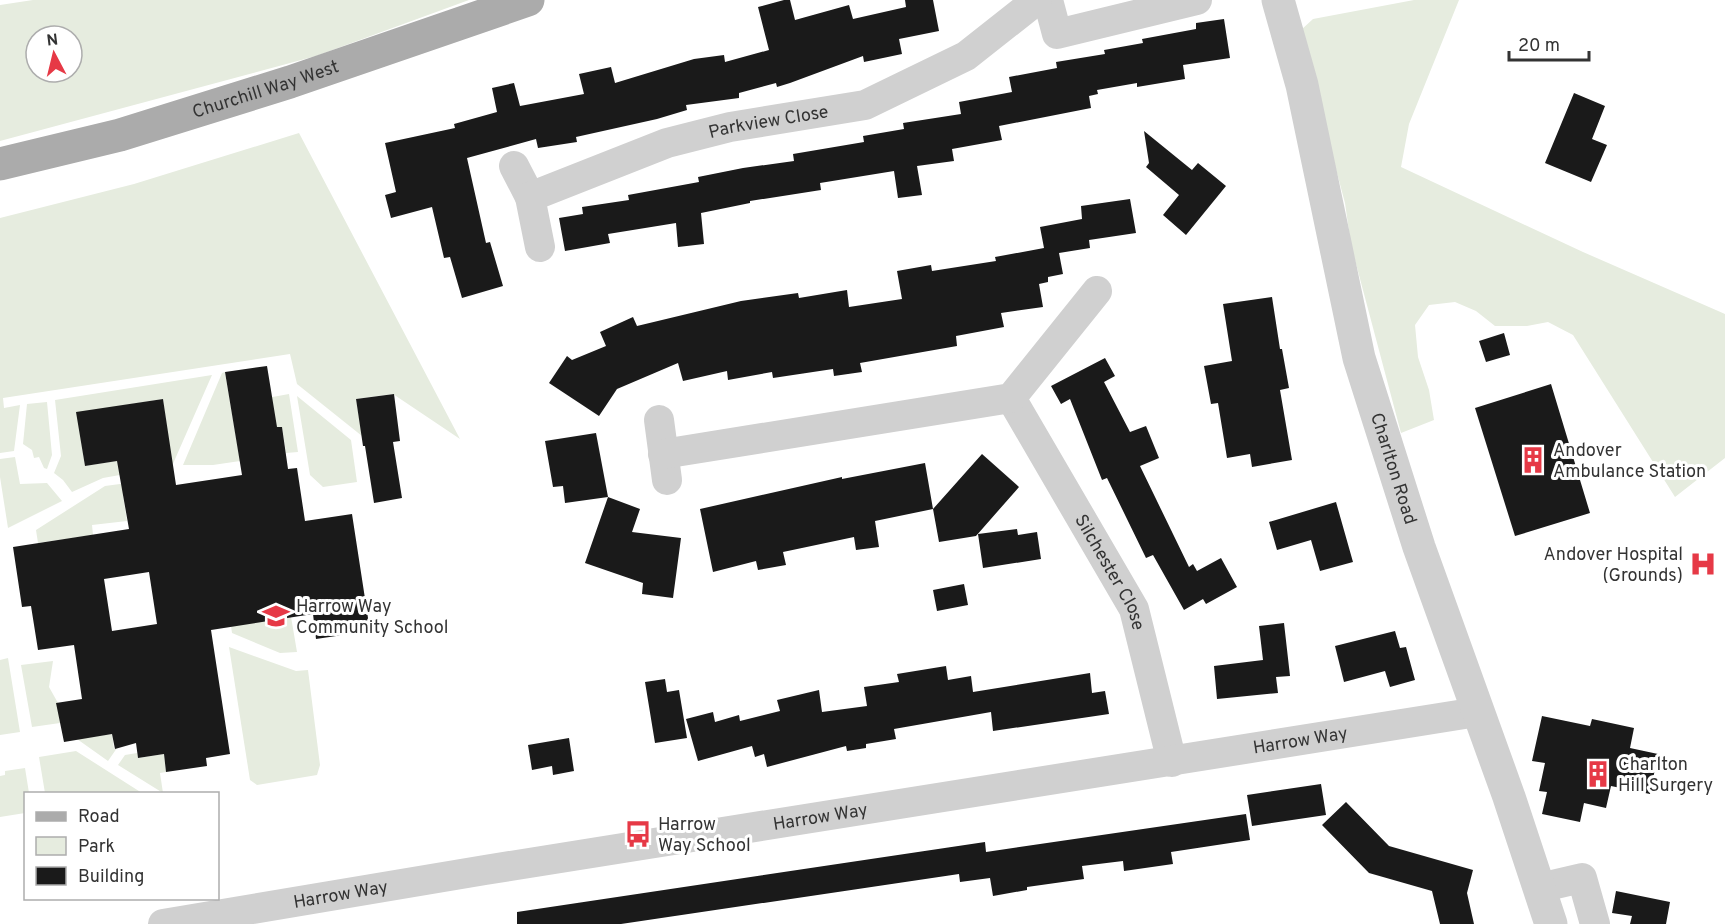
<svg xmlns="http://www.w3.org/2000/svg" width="1725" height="924" font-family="Overpass,sans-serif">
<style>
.green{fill:#e6ecdf;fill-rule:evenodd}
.building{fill:#1a1a1a;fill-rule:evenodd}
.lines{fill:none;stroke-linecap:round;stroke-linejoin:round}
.minor{stroke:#d0d0d0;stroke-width:30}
.tertiary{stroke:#d0d0d0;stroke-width:33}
.primary{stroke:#ababab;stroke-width:33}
.labels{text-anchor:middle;stroke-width:6;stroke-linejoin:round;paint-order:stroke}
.street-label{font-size:18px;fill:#333;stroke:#fff}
.poi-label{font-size:18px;fill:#333;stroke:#fff;text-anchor:start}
</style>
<rect width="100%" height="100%" fill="#fff"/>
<path class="green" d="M33,0H469L316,56L0,141V5ZM36,36H72V72H36Z
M1414,0H1459L1409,124L1401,167L1583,252L1725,314V458L1675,497L1573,335L1548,322L1527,326H1495L1476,311L1455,302L1429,305L1415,325L1418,357L1429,390L1434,420L1401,433L1351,245L1345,203L1309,68L1301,30L1313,19Z
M299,133L460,439L393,394L356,399L362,436L297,384L290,354L3,398L4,408L20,405L14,451L0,453V218L134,184Z
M225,372L240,461L213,465H183L222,373Z
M212,375L172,466L163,399L77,413L85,466L146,456L148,470L103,478L72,492L63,480L54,473L61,456L55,400Z
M289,394L298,452L286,453L282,427L272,428L267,398Z
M297,396L351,440L357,482L323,487L310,475Z
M47,402L52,455L47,469L44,468L39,457L34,458L32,450L23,444L27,404Z
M15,457L20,484L47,483L62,501L8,528L0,477V459Z
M150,480L123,495L127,521L92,525L93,535L38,543L36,530L105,486Z
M289,605L297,652L280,653L232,633L231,626Z
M229,647L296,671L308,670L320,765L317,775L257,785L250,780Z
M8,658L20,732L0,735V660Z
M53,661L49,687L58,703L60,723L32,727L21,665Z
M112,734L114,749L117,748L108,761L77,739Z
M76,751L142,793H45L39,757Z
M137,753L138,758L164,754L166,772L160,773L163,793L118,765L125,755Z
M25,768L29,793L26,794L25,813L0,817V776L5,775V771Z"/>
<path class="building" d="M784,0H790L795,20L849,5L853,19L906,7L905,0H933L939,31L899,39L902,54L864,62L863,56L790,83L777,87L776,83L739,93V98L686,105L687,110L657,119L576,137L577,142L538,148L536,139L467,158L486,243L490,242L503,286L462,298L450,257L444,258L432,207L391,218L385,195L396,192L385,143L455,128L454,124L497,112L492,88L514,83L520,106L584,94L579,74L611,67L615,83L694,59L724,55L725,62L769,50L758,7Z
M1224,19L1230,58L1183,65L1185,79L1137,87V83L1097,90L1098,94L1089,96L1091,108L999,126L1002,140L952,149L954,161L917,166L922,195L898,198L894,171L820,183L821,190L750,201V203L701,213L704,244L678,247L676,223L608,234L610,243L565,251L559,218L583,214L582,207L629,200L628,195L699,182L698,177L743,168L794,161L793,154L864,142L863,136L904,129L903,123L961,114L959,102L1012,92L1009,77L1057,68L1056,62L1105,54L1104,50L1143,43L1142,39L1196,29V23Z
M1574,93L1605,106L1592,139L1607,145L1591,182L1545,163Z
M1144,131L1192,170L1198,163L1226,186L1186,235L1163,215L1179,195L1146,167L1149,163Z
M1130,199L1136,233L1089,240L1090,248L1059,253L1063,274L1048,277V282L1039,284L1043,307L1001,313L1004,327L956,336L957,346L860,363L862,372L834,376L833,369L773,378L772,372L728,380L727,371L683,381L678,363L617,389L599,416L549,383L567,356L572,360L606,346L600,332L633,317L637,326L741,301L798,293L799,298L847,290L849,307L902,299L897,271L931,265L932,271L996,261L995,257L1044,248L1040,227L1082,219L1081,206Z
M1272,297L1280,349H1282L1289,388L1280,390L1292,460L1252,467L1250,454L1227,458L1218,403L1211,404L1204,366L1232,361L1223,304Z
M1504,333L1510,355L1486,362L1479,341Z
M1105,358L1115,376L1104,382L1130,432L1146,426L1159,458L1140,466L1189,567L1193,564L1197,571L1221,558L1237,587L1206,604L1203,599L1184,610L1153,555L1146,558L1107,478L1102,480L1070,399L1061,404L1051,386Z
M267,366L277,427H282L288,469L297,468L305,521L352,514L370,631L316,639L313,614L211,630L230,754L206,758L207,766L166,772L164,754L138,758L136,743L115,749L112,734L64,742L56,703L82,699L74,645L38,650L31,606L22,607L13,547L129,529L117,461L85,466L76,412L163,399L176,485L242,475L225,372ZM149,572L157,624L112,631L104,579Z
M1551,384L1590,513L1515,536L1475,408Z
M394,394L400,441L393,442L402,498L374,503L365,446H363L356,399Z
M596,433L608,497L565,503L563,486L553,487L545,441Z
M982,454L1019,487L976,536L939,542L933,509L875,521L879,547L856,550L854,537L783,552L786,565L758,570L756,561L713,572L700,509L842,477V479L925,463L933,509Z
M608,497L640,509L632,532L681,538L673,598L642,594L643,583L585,563Z
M1336,502L1353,562L1320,571L1311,540L1277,550L1269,522Z
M1017,529L1018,535L1037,532L1041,559L983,568L978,534Z
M964,584L968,605L937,611L933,590Z
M1284,623L1290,676L1276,677L1278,693L1217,699L1214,666L1263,660L1259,626Z
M1395,631L1400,648L1406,647L1415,680L1390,687L1385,671L1344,682L1335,646Z
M946,666L948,680L971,676L973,692L1090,673L1092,693L1105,691L1109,714L993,731L991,712L894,729L896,739L866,744V748L847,751L846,746L767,767L764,754L755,757L752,746L698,761L686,719L713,712L715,722L739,715L740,721L780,711L777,700L819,690L822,712L867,706L864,687L899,682L897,674Z
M665,679L667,692L679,690L687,738L655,743L645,682Z
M1542,716L1590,726L1592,719L1634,728L1630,748L1658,754L1650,794L1611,786L1606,808L1584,803L1580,822L1542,814L1547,792L1539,791L1545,763L1532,761Z
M569,738L574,771L553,775L552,766L532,770L528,745Z
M1321,784L1326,815L1252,826L1247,795Z
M1346,802L1389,846L1473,870L1467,893L1474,924H1440L1432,891L1369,873L1322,825Z
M1246,814L1250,840L1171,852L1173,864L1124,871L1123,861L1082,866L1084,879L1027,887V890L993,896L990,878L960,882L959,874L621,924H517V912L985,842L986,852Z
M1616,891L1670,902L1666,924H1630L1632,916L1612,913Z"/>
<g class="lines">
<g class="minor">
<path d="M1048,0L1057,34L1197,0"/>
<path d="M514,166L530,197"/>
<path id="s1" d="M540,247L530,197L667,143L730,127L865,105L966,56L1037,0"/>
<path id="s2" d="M1011,398L1134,609L1172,762"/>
<path d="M659,420L667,480"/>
<path d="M663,454L1011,398L1097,291"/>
<path d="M1539,888L1582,878L1595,924"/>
<path id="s3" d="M163,924L485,870L1477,712"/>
</g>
<path class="tertiary" id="s4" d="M1278,0L1302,85L1359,358L1419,547L1509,797L1551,924"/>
<path class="primary" id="s5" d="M0,164L120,135L290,82L528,0"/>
</g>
<defs>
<symbol id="building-bare" viewBox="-9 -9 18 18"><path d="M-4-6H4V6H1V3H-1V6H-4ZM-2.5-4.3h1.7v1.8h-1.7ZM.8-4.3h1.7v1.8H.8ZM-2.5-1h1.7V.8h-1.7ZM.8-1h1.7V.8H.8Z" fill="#e63946" stroke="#fff" stroke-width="2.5" paint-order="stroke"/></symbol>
<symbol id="hospital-bare" viewBox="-9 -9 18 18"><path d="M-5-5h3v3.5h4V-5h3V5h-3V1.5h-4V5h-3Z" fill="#e63946" stroke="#fff" stroke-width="2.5" paint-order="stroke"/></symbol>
<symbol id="school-bare" viewBox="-9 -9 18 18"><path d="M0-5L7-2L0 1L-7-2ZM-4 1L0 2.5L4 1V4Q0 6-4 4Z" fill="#e63946" stroke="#fff" stroke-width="2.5" paint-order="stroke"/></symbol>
<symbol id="bus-bare" viewBox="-9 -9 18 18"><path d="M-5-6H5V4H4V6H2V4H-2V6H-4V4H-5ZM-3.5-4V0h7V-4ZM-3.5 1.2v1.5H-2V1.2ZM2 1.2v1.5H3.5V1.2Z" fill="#e63946" stroke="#fff" stroke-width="2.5" paint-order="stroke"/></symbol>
</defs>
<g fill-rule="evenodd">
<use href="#building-bare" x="1514" y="441" width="38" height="38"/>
<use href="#hospital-bare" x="1684" y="545" width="38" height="38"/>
<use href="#school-bare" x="257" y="597" width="38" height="38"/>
<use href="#building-bare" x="1579" y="755" width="38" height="38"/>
<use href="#bus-bare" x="619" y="815" width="38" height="38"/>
</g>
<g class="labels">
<g class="street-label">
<text dy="6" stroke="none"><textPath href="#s5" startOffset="276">Churchill Way West</textPath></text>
<text dy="6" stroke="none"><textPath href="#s1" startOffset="302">Parkview Close</textPath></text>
<text dy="6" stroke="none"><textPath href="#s4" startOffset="483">Charlton Road</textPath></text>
<text dy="6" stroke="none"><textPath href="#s2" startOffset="201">Silchester Close</textPath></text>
<text dy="6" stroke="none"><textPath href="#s3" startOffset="1152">Harrow Way</textPath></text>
<text dy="6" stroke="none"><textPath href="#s3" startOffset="666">Harrow Way</textPath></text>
<text dy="6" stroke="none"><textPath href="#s3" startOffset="180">Harrow Way</textPath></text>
</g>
<g class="poi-label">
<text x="1553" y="456">Andover<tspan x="1553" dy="21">Ambulance Station</tspan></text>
<text x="1683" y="560" text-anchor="end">Andover Hospital<tspan x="1683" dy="21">(Grounds)</tspan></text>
<text x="296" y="612">Harrow Way<tspan x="296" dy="21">Community School</tspan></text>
<text x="1618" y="770">Charlton<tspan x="1618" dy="21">Hill Surgery</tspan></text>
<text x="658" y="830">Harrow<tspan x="658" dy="21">Way School</tspan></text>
</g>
</g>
<rect x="24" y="792" width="195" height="108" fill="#ffffff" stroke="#adadad" stroke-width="1.5"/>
<rect x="36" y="812" width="30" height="9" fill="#ababab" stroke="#adadad" stroke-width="1.5"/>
<text x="78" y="822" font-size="18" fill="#333333">Road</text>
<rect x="36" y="837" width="30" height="18" fill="#e6ecdf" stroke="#adadad" stroke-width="1.5"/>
<text x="78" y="852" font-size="18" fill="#333333">Park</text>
<rect x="36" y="867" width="30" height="18" fill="#1a1a1a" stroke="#adadad" stroke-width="1.5"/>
<text x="78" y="882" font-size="18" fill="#333333">Building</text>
<g transform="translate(54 54) rotate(353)"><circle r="28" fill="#ffffff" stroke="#adadad" stroke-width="1.5"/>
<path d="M0-4.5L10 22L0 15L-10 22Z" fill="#e63946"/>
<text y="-9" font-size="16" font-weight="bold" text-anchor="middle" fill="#333333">N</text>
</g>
<path d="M1509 51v9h80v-9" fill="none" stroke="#333333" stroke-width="3"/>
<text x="1518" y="51" font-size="18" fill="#333333" stroke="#ffffff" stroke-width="4.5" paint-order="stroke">20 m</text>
</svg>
